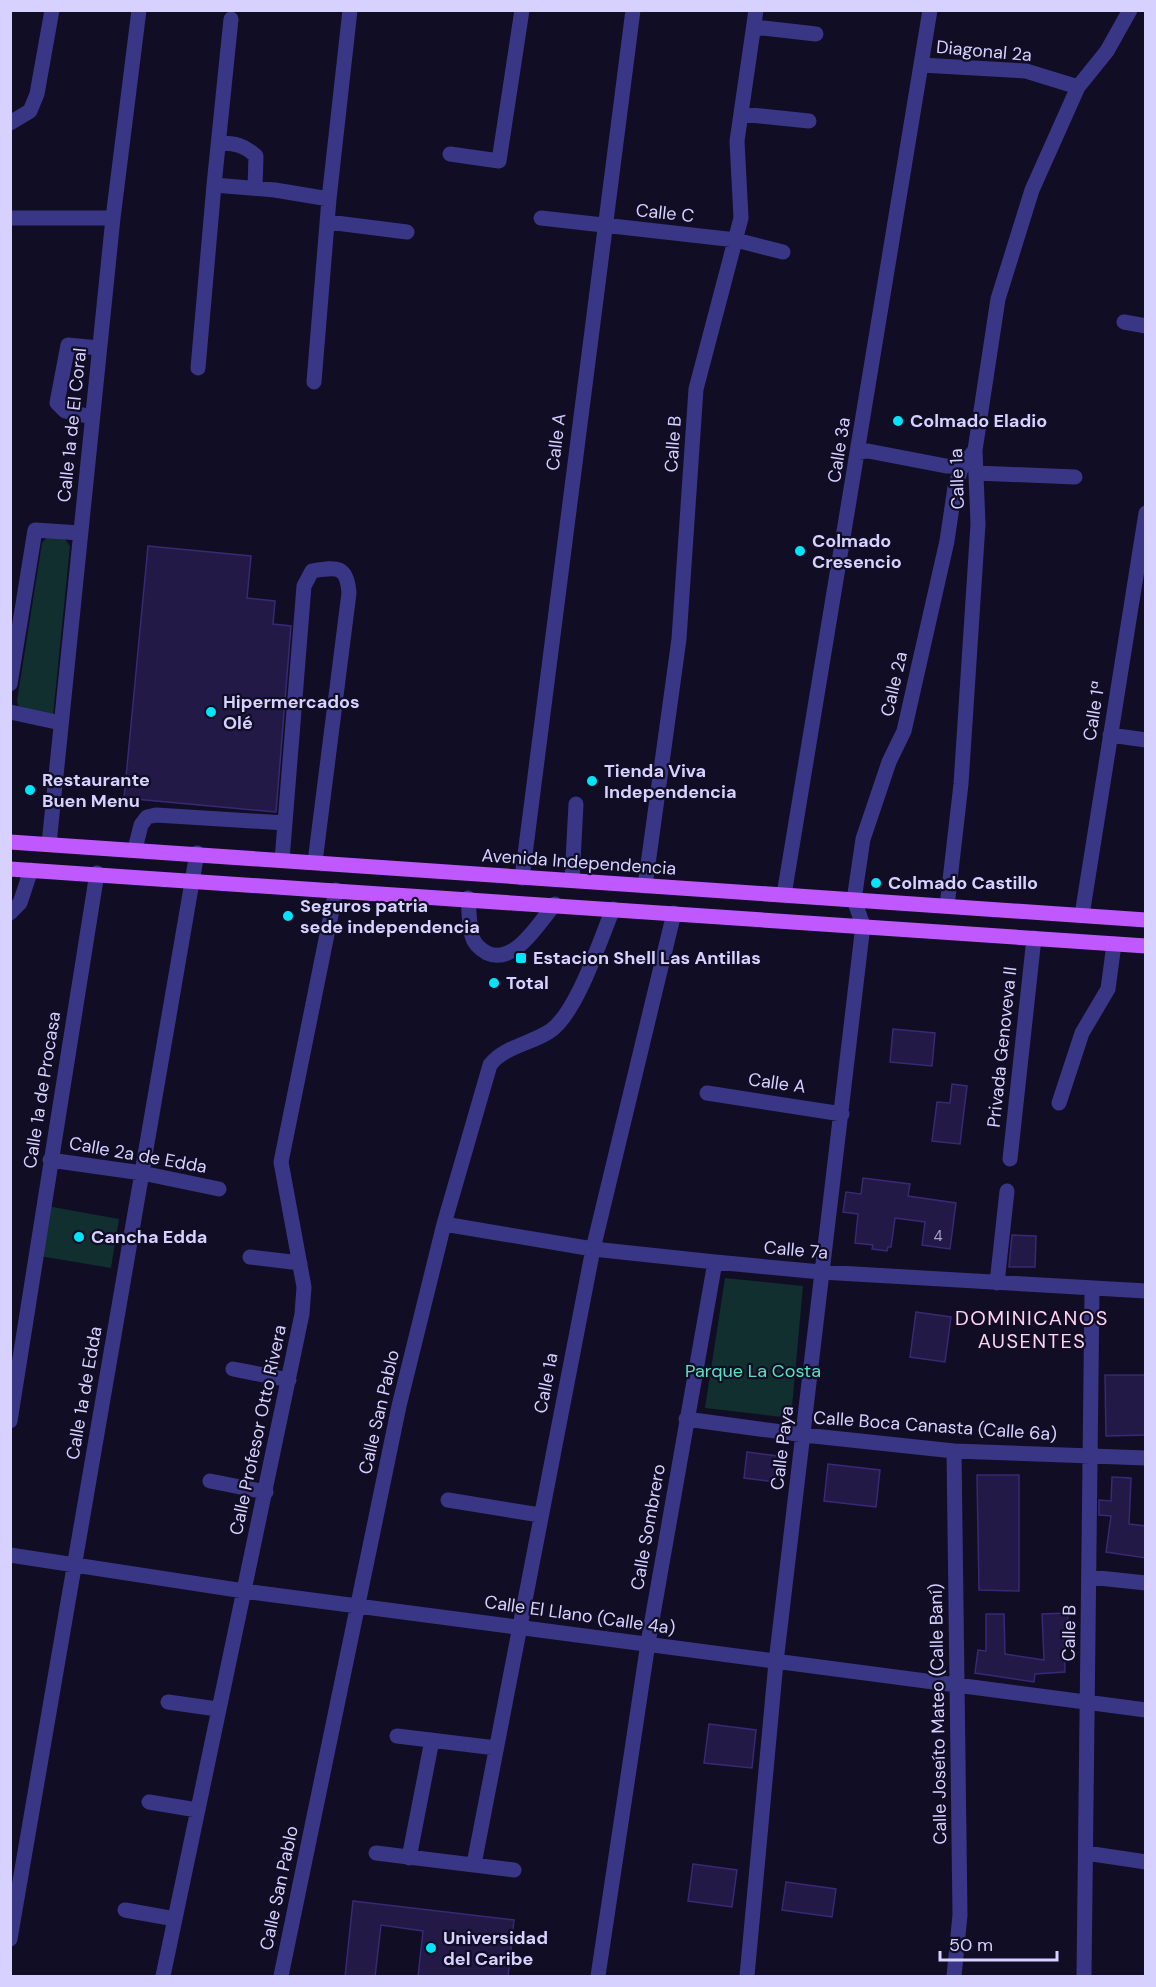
<svg xmlns="http://www.w3.org/2000/svg" width="1156" height="1987" font-family="'DM Sans',sans-serif">
<style>
.green{fill:#102f2e}
.building{fill:#221947;stroke:#382974;stroke-width:1.5}
.lines{fill:none;stroke-linecap:round;stroke-linejoin:round}
.minor{stroke:#393686;stroke-width:15}
.major{stroke:#c058ff;stroke-width:15}
.poi-dot{fill:#00e5fc;stroke:#110d25;stroke-width:2}
.labels{text-anchor:middle;stroke-width:4.5;stroke-linejoin:round;paint-order:stroke}
.number-label{font-size:15px;fill:#a9a3d1}
.street-label{font-size:18px;fill:#d6d1ff;stroke:#110d25}
.poi-label{font-size:18px;font-weight:bold;fill:#d6d1ff;stroke:#110d25;text-anchor:start}
.park-label{font-size:18px;fill:#57e5c1;stroke:#110d25}
.neighbourhood-label{font-size:20px;letter-spacing:1.5px;fill:#ffd3ef;stroke:#110d25}
</style>
<rect width="100%" height="100%" fill="#110d25"/>
<path class="green" d="M48,536L64,538L70,546L53,716L19,708L17,701L42,543Z
M47,1206L119,1219L111,1268L39,1256Z
M725,1278L803,1286L791,1418L705,1408Z"/>
<path class="building" d="M148,546L251,556L247,598L275,601L273,624L291,626L276,812L124,798Z
M893,1029L935,1033L932,1066L890,1062Z
M952,1084L967,1086L960,1144L932,1141L937,1102L950,1103Z
M863,1178L910,1184L908,1196L956,1203L950,1249L922,1245L925,1222L895,1218L891,1247H888L887,1251L872,1249L873,1245L855,1243L858,1214L843,1212L846,1192L861,1194Z
M1012,1235L1036,1236L1035,1267H1009Z
M916,1312L951,1317L945,1362L910,1357Z
M1105,1375H1146V1435L1106,1436Z
M747,1452L778,1456L775,1482L744,1478Z
M828,1464L880,1470L876,1507L824,1501Z
M977,1475H1019V1591L979,1590Z
M1112,1477L1131,1478L1129,1524L1146,1526V1558L1106,1552L1111,1516L1099,1515V1500L1111,1501Z
M1068,1613L1067,1634H1064L1065,1672L1035,1674L1034,1682L975,1673L978,1650L986,1651V1614H1004L1005,1654L1044,1660L1042,1614Z
M709,1724L756,1730L752,1768L704,1763Z
M693,1864L737,1870L732,1907L688,1901Z
M786,1882L836,1889L832,1917L782,1910Z
M353,1901L514,1920L508,1977H418L423,1931L381,1925L375,1977H345Z"/>
<g class="lines">
<path class="minor" d="M231,19L214,185L275,190L329,199L350,10
M754,27L816,34
M921,65L1026,71L1078,87
M741,114L809,121
M10,123L30,111L37,94L52,10
M219,143C235,143 244,145 256,156L255,188
M450,154L499,161L522,10
M10,218H113
M541,218L736,240L783,252
M328,222L407,232
M1124,322L1146,326
M198,368L214,185
M314,382L329,199
M92,417L65,411L57,403L68,345L99,348
M858,452L868,451L946,466H962
M976,473L1075,477
M10,684L35,530L80,533
M10,712L61,723
M1110,735L1146,740
M49,844L113,218L139,10
M135,849L141,825L147,817L156,815L285,823
M282,860L304,586L312,571C337,567 347,565 349,593L315,862
M522,878L633,10
M572,880L576,804
M645,886L679,639L696,389L741,218L737,141L756,10
M784,895L930,10
M468,898C469,910 469,924 472,936C474,944 480,949 487,953C515,966 540,921 555,904
M947,906L961,784L978,524L975,450L998,299L1032,190L1078,87L1107,51L1130,10
M10,913L20,903L31,870
M1082,915L1146,513
M707,1093L842,1114
M1059,1103L1082,1033L1108,989L1114,944
M1010,1159L1034,938
M50,1160L142,1173L219,1189
M444,1224L593,1249L715,1262L821,1272L1146,1291
M250,1257L300,1263
M997,1283L1007,1191
M233,1369L289,1380
M686,1419L804,1435L954,1451L1146,1458
M10,1421L97,873
M954,1451L960,1915L954,1976
M210,1481L266,1492
M448,1500L540,1515
M10,1555L244,1591L1146,1710
M1089,1577L1146,1583
M168,1702L217,1709
M397,1736L496,1748
M149,1802L197,1810
M376,1853L514,1870
M1086,1853L1146,1862
M409,1858L432,1740
M474,1864L593,1249L674,913
M125,1910L175,1919
M10,1939L197,853
M163,1976L302,1314L304,1287L281,1162L336,890
M281,1976L399,1406L444,1224L490,1065C503,1047 533,1043 550,1031C577,1013 600,940 613,909
M598,1976L648,1643L715,1262
M747,1976L776,1662L863,925L854,900L863,839L889,762L904,731L947,541L955,487L962,466L975,450
M1084,1976L1092,1290"/>
<path class="major" d="M10,842L1146,920
M10,869L1146,946"/>
</g>
<g class="poi-dot">
<circle cx="898" cy="421" r="6"/>
<circle cx="800" cy="551" r="6"/>
<circle cx="211" cy="712" r="6"/>
<circle cx="592" cy="781" r="6"/>
<circle cx="30" cy="790" r="6"/>
<circle cx="876" cy="883" r="6"/>
<circle cx="288" cy="916" r="6"/>
<rect x="515" y="952" width="12" height="12" rx="3"/>
<circle cx="494" cy="983" r="6"/>
<circle cx="79" cy="1237" r="6"/>
<circle cx="431" cy="1948" r="6"/>
</g>
<g class="labels">
<g class="number-label">
<text x="938" y="1241">4</text>
</g>
<g class="street-label">
<text transform="translate(984 51) rotate(5)" y="6">Diagonal 2a</text>
<text transform="translate(665 213) rotate(6)" y="6">Calle C</text>
<text transform="translate(72 425) rotate(-84)" y="6">Calle 1a de El Coral</text>
<text transform="translate(556 442) rotate(-83)" y="6">Calle A</text>
<text transform="translate(673 444) rotate(-86)" y="6">Calle B</text>
<text transform="translate(839 450) rotate(-81)" y="6">Calle 3a</text>
<text transform="translate(957 479) rotate(-92)" y="6">Calle 1a</text>
<text transform="translate(894 684) rotate(-77)" y="6">Calle 2a</text>
<text transform="translate(1094 711) rotate(-81)" y="6">Calle 1ª</text>
<text transform="translate(579 862) rotate(4)" y="6">Avenida Independencia</text>
<text transform="translate(1002 1047) rotate(-84)" y="6">Privada Genoveva II</text>
<text transform="translate(777 1083) rotate(8)" y="6">Calle A</text>
<text transform="translate(42 1090) rotate(-81)" y="6">Calle 1a de Procasa</text>
<text transform="translate(138 1155) rotate(10)" y="6">Calle 2a de Edda</text>
<text transform="translate(796 1250) rotate(5)" y="6">Calle 7a</text>
<text transform="translate(546 1383) rotate(-79)" y="6">Calle 1a</text>
<text transform="translate(84 1393) rotate(-80)" y="6">Calle 1a de Edda</text>
<text transform="translate(379 1412) rotate(-77)" y="6">Calle San Pablo</text>
<text transform="translate(935 1426) rotate(4)" y="6">Calle Boca Canasta (Calle 6a)</text>
<text transform="translate(258 1430) rotate(-78)" y="6">Calle Profesor Otto Rivera</text>
<text transform="translate(782 1448) rotate(-83)" y="6">Calle Paya</text>
<text transform="translate(648 1527) rotate(-80)" y="6">Calle Sombrero</text>
<text transform="translate(580 1615) rotate(8)" y="6">Calle El Llano (Calle 4a)</text>
<text transform="translate(1069 1633) rotate(-89)" y="6">Calle B</text>
<text transform="translate(938 1714) rotate(-91)" y="6">Calle Joseíto Mateo (Calle Baní)</text>
<text transform="translate(279 1888) rotate(-78)" y="6">Calle San Pablo</text>
</g>
<g class="poi-label">
<text x="910" y="427">Colmado Eladio</text>
<text x="812" y="547">Colmado<tspan x="812" dy="21">Cresencio</tspan></text>
<text x="223" y="708">Hipermercados<tspan x="223" dy="21">Olé</tspan></text>
<text x="604" y="777">Tienda Viva<tspan x="604" dy="21">Independencia</tspan></text>
<text x="42" y="786">Restaurante<tspan x="42" dy="21">Buen Menu</tspan></text>
<text x="888" y="889">Colmado Castillo</text>
<text x="300" y="912">Seguros patria<tspan x="300" dy="21">sede independencia</tspan></text>
<text x="533" y="964">Estacion Shell Las Antillas</text>
<text x="506" y="989">Total</text>
<text x="91" y="1243">Cancha Edda</text>
<text x="443" y="1944">Universidad<tspan x="443" dy="21">del Caribe</tspan></text>
</g>
<g class="park-label">
<text x="753" y="1377">Parque La Costa</text>
</g>
<g class="neighbourhood-label">
<text x="1032" y="1325">DOMINICANOS<tspan x="1032" dy="23">AUSENTES</tspan></text>
</g>
</g>
<rect width="1156" height="1987" fill="none" stroke="#d6d1ff" stroke-width="24"/>
<path d="M940 1951v9h117v-9" fill="none" stroke="#d6d1ff" stroke-width="3"/>
<text x="949" y="1951" font-size="18" fill="#d6d1ff" stroke="#110d25" stroke-width="4.5" paint-order="stroke">50 m</text>
</svg>
